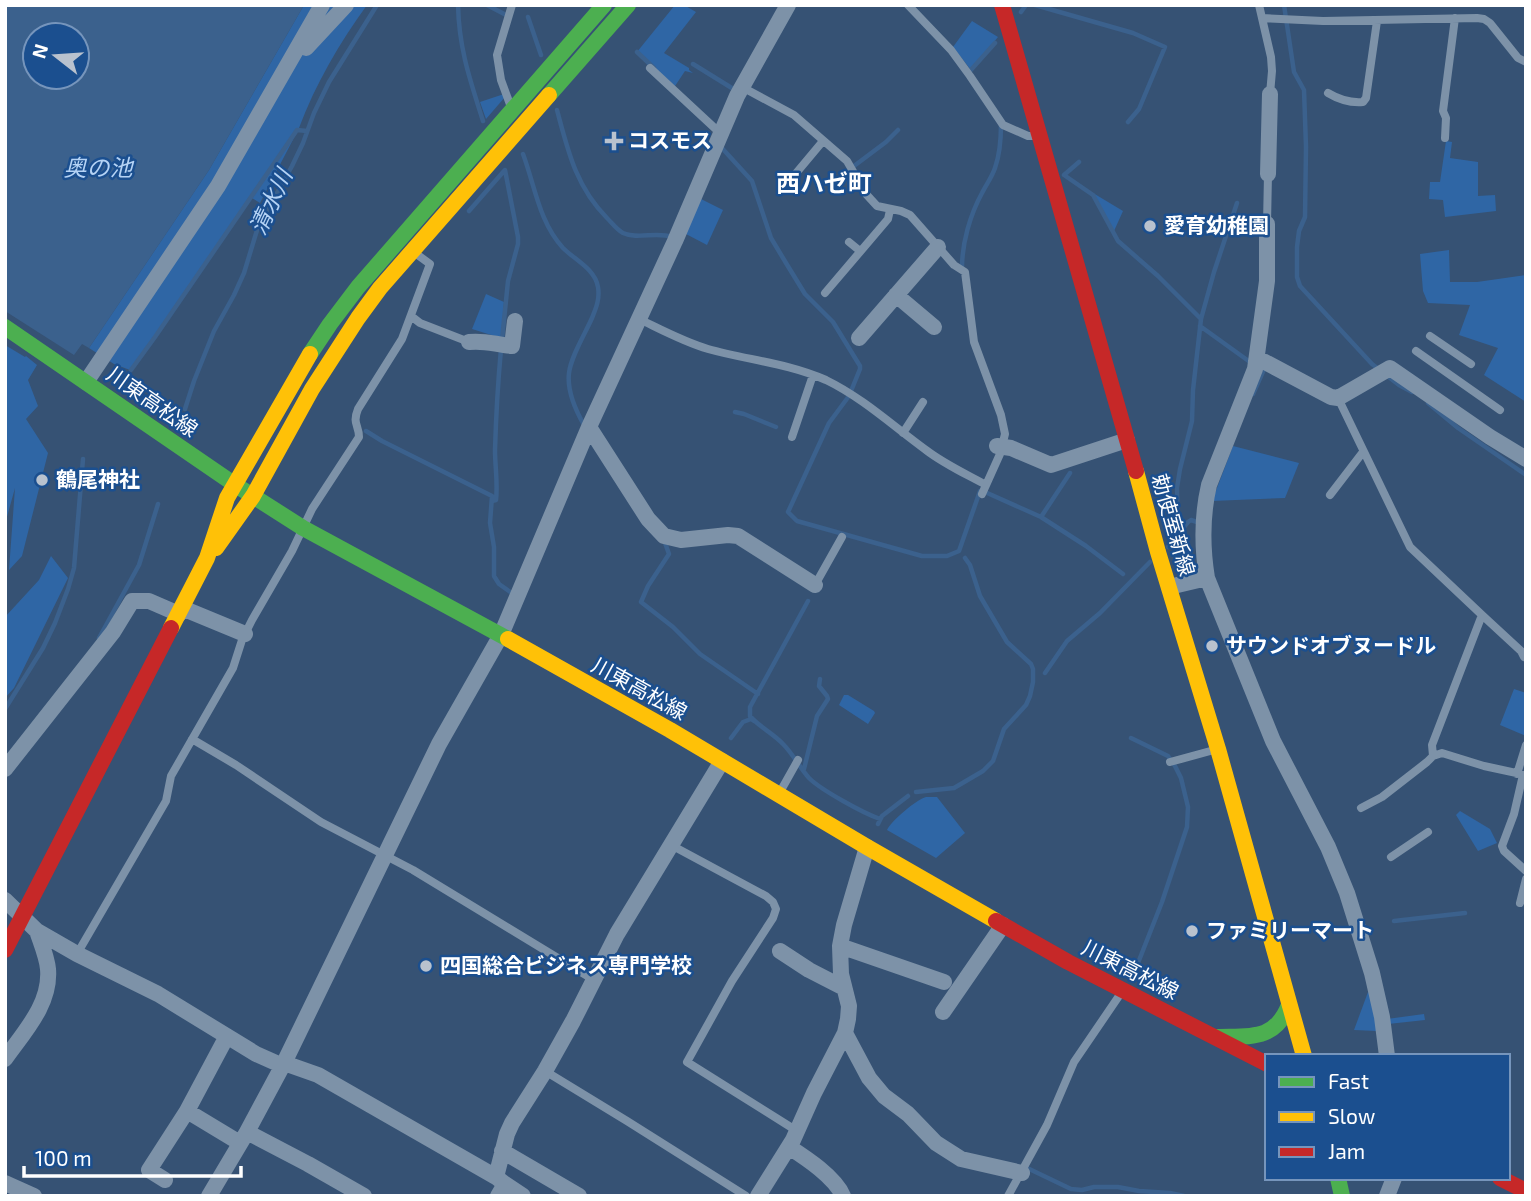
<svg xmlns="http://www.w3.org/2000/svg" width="1531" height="1201" font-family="'Exo 2','Noto Sans JP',sans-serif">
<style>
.green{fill:#2f66a5}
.water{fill:#3b618d;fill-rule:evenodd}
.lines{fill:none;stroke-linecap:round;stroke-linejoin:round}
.stream{stroke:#3b618d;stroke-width:4.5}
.lane{stroke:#7d92a8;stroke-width:8}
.street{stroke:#7d92a8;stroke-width:16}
.fast{stroke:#4caf50;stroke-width:16}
.slow{stroke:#ffc107;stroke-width:16}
.jam{stroke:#c62828;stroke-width:16}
.poi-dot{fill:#b9c2ce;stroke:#1b4f8f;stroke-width:2.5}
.labels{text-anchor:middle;stroke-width:5;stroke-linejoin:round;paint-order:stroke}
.poi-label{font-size:21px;font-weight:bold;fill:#fff;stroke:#1b4f8f;text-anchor:start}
.street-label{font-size:21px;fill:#fff;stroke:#1b4f8f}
.water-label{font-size:23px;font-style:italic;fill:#b5d3f5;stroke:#1b4f8f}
.quarter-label{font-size:24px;font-weight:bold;fill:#fff;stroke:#1b4f8f}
</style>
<rect width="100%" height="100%" fill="#365274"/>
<path class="green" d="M304,5H367C340,42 315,85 299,128L297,129L155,337L130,370L114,364L89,348L209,170Z
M675,5H684L696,12L664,53L689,68V70L693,73L685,71L675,86L637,52Z
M972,21L998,37L971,70L953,47Z
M504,94L505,97L486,119L480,102Z
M298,130L260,203L252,198Z
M1446,141L1452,142L1450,158L1478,162V196L1495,195L1496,211L1445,217L1443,200L1429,199L1430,182H1440Z
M1088,190L1123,211L1114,231L1093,195Z
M701,199L723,210L707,245L686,234Z
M1449,250L1450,282H1477L1526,275V402L1484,375L1498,348L1459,335L1470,305L1428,303L1423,291L1420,254Z
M486,294L504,302L501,338L472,329Z
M5,345L25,357L26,356L37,365L28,380L38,406L26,419L48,453L22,556L9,570L15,488L5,524Z
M1233,446L1299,463L1285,498L1212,501Z
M51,556L68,578L14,688L5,698V617L39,580Z
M1514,689L1526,693V736L1500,725Z
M844,695H848L874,711L875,713L868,724L839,705Z
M926,797H937L965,833L936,858L887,830C892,820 916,800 926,797Z
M1460,811L1490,829L1497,843L1478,851L1456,815Z
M1371,984L1377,1031L1354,1030Z
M1424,1014L1425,1020L1388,1024L1387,1019Z"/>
<path class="water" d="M5,5H304L209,170L89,348L82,344L74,355L5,311ZM35,35H77V77H35Z"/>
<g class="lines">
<path class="stream" d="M458,5C459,49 470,80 483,121
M487,5L508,16
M1035,5L1133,33L1165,47L1139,109L1128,122
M1284,5L1294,72L1304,90L1306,147L1305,217L1299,231L1297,247V277L1300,286L1372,364L1399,385L1412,392
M1021,12L1026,5
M528,17L541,55
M637,52L654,68
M693,64L735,90
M970,71L995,43
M557,110C568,151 576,187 607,218C612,223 617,230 623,233C638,240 656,231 672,237
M721,147L752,181L771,238L786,263L805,294L833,322L860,366V369L849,396L829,423L788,512L797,521L922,556H947L959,551L980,491
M523,154C535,186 539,222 563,248C575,260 595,269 598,287C600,299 596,308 592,318C585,334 571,356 569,373C567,390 576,411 584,425
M1079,162L1064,175L1093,195L1118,241L1158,276L1201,319
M854,166L886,142L898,130
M469,211L504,171
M962,268C962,243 970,215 982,193C986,185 992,177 995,168C1000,154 1001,138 1001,124
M1200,326L1250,362
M502,340L508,281L518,244V237L505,170
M131,370L155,337L297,130L307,131
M1253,394L1265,367
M1428,403L1458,428L1526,475
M185,409L194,381L214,331L234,295L244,273L258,227L292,166L303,143L314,113L329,82L377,5
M735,412L744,414L776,427
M366,431L382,441L492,496L490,523L494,547V576L499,584L513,594
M985,492L1041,517L1086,546L1123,574
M492,501L496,500C498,483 495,467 495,450C496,416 498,382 501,349
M1041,517L1070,473
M1181,531L1178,528L1177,488L1180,469L1192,421L1193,390L1201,319L1214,272L1237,203
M664,540L669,554L648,586L641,602L673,627L700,654L758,694
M1168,547L1188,522L1191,520L1197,522
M808,601L750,707V716C759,727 773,733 783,744C793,754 800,768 809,778C821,790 863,813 880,819
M99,638L139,565L158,504
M1045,673L1067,641L1100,613L1150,562
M5,709L43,648L55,623L68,589L74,568L83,459
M731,738L743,722L751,719L754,721
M1131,738L1168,756L1175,766L1181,778L1188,807L1187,827L1162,902L1138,963
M804,769L817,716L828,699L827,696L819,686L820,679
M916,792L954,788L983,771L993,761L1004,729L1026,705L1030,696L1033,682V669L1031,664L1007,642L980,596L970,565L965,558
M878,824L882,816L908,796
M1394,921L1465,913
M1023,1166L1071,1189L1082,1190L1094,1187H1118L1139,1191L1170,1193L1184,1196"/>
<path class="lane" d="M908,5L951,50L970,76L1003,125L1028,136H1036
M1259,5L1271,57L1272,71L1270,94
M1262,18L1323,21L1477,18L1484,19L1490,23L1518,58L1526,62
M650,68L720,133
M742,87L794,115L847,161L866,194L877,206L901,211L910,215L954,265L965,272L974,342L1001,415L1005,434L1000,454L982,494
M1328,93C1338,99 1351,103 1363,102L1366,98L1377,21
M511,107L501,80L497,55L512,5
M1445,138L1446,118L1443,111L1455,18
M787,184L823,141
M1267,224L1268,174
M849,242L860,251
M825,293L888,219L890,210
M411,316L420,323L469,342
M639,319C662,330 684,342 708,349C747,360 788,363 826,380C863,398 893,426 926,450C944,464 966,474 986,485
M1430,336L1471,364
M1416,351L1500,410
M1338,398L1410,547L1482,615L1432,745L1433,756L1442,753L1484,766L1526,775
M903,433L923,402
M792,437L813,375
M1330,495L1363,452
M815,585L842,537
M1482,615L1521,651L1524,657
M192,739L236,765L321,822L413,870L594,980
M1170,762L1214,750
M1517,774L1526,745
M1523,775L1514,814L1502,846L1504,851L1526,871
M780,792L798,760
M1361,808L1382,797L1427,762L1433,756
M671,845L766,896L773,902L776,909L773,918L732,981L687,1062L797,1131
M1391,857L1428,832
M1520,903L1526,879
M77,954L166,801L171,776L233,668L242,640L252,620L292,551L312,509L359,437C359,425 352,424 358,409L402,339L430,264L415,253
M545,1071L627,1121L746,1196
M1008,1196L1047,1125L1074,1062L1121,993"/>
<path class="street" d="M306,48L346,5
M1268,174L1270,94
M1267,224V281L1255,369L1209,485C1202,515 1202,547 1207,578L1273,741L1328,847L1347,893L1372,973L1382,1017L1387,1056
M896,295L934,327
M859,338L938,247
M469,342C486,340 496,345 512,346L515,321
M1256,361L1265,362L1331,397L1338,398L1390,368L1490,437L1526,459
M86,382L218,186L322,5
M589,427L648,519L664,536L681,540L728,535L738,536L815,585
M997,446L1011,448L1051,465L1127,440
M1169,587L1207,578
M182,608L245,634
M5,769L113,632L132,601H149L179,614
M5,900L37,931L77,954L158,994L256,1054L283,1066
M840,946L944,982
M780,951L809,970L844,988
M943,1012L1003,925
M845,1033L869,1078L884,1096L908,1114L936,1143L961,1159L1022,1173
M227,1036L187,1111L240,1143
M5,1059C24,1032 51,1004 48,969C47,957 41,943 37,931
M284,1063L318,1075L496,1177
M247,1132L308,1164L364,1196
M789,1147C806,1158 835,1177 843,1196
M502,1151L579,1196
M165,1180L149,1170L187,1111
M5,1183L34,1196
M505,1184L523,1196
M209,1196L247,1132L284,1063L439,744L501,635L589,427L675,241L737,96L788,5
M498,1196L505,1184L496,1177L507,1134L512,1123L545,1071L573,1021L617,934L722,761
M758,1196L793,1140L814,1093L845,1033L848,1019L849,1006L841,974L840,946L844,925L867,847
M1387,1196L1394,1178"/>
<path class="fast" d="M549,95L628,5
M5,327L234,484L303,528L508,639
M310,354L330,324L358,287L604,5
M1217,1037C1250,1036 1275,1041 1289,1005
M1338,1178L1342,1196"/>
<path class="slow" d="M1136,471L1158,552L1218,749L1304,1056
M216,548L253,496L312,389L358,318L380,288L549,95
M171,628L207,558L227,498L310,354
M508,639L670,730L867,847L996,921"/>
<path class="jam" d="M1002,5L1136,471
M996,921L1068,962L1267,1064
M5,950L171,628
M1500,1178L1526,1191"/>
</g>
<g class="poi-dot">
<path d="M610.5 130.5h7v7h7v7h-7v7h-7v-7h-7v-7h7z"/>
<circle cx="1150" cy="226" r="7"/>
<circle cx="42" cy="480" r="7"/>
<circle cx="1212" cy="646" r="7"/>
<circle cx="1192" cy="931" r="7"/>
<circle cx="426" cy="966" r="7"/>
</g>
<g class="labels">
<g class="poi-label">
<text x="628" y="148">コスモス</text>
<text x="1164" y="233">愛育幼稚園</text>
<text x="56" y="487">鶴尾神社</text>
<text x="1226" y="653">サウンドオブヌードル</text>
<text x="1206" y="938">ファミリーマート</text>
<text x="440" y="973">四国総合ビジネス専門学校</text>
</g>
<g class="street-label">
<text transform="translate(152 402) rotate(35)" y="7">川東高松線</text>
<text transform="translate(1173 525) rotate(74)" y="7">勅使室新線</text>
<text transform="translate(639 689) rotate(29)" y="7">川東高松線</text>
<text transform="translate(1130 970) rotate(27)" y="7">川東高松線</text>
</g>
<g class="water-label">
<text x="98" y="176">奥の池</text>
<text transform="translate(271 202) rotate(-65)" y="8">清水川</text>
</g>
<g class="quarter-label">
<text x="824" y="192">西ハゼ町</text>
</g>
</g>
<rect width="1531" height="1201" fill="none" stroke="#ffffff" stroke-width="14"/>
<rect x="1265" y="1054" width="245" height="126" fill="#1b4f8f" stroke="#7695bc" stroke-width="2"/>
<rect x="1279" y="1077" width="35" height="10" fill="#4caf50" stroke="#7695bc" stroke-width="2"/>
<text x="1328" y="1089" font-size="21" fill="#ffffff">Fast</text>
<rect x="1279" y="1112" width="35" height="10" fill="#ffc107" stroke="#7695bc" stroke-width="2"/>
<text x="1328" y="1124" font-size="21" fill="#ffffff">Slow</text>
<rect x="1279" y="1147" width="35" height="10" fill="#c62828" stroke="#7695bc" stroke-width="2"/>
<text x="1328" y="1159" font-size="21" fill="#ffffff">Jam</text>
<g transform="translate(56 56) rotate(287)"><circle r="33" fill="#1b4f8f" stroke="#7695bc" stroke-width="2"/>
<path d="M0-5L12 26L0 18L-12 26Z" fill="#b9c2ce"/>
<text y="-10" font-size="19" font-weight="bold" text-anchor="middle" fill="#ffffff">N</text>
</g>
<path d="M24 1166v10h217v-10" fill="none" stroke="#ffffff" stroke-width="3.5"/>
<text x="35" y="1166" font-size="21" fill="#ffffff" stroke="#1b4f8f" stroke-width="5" paint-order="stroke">100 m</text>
</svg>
